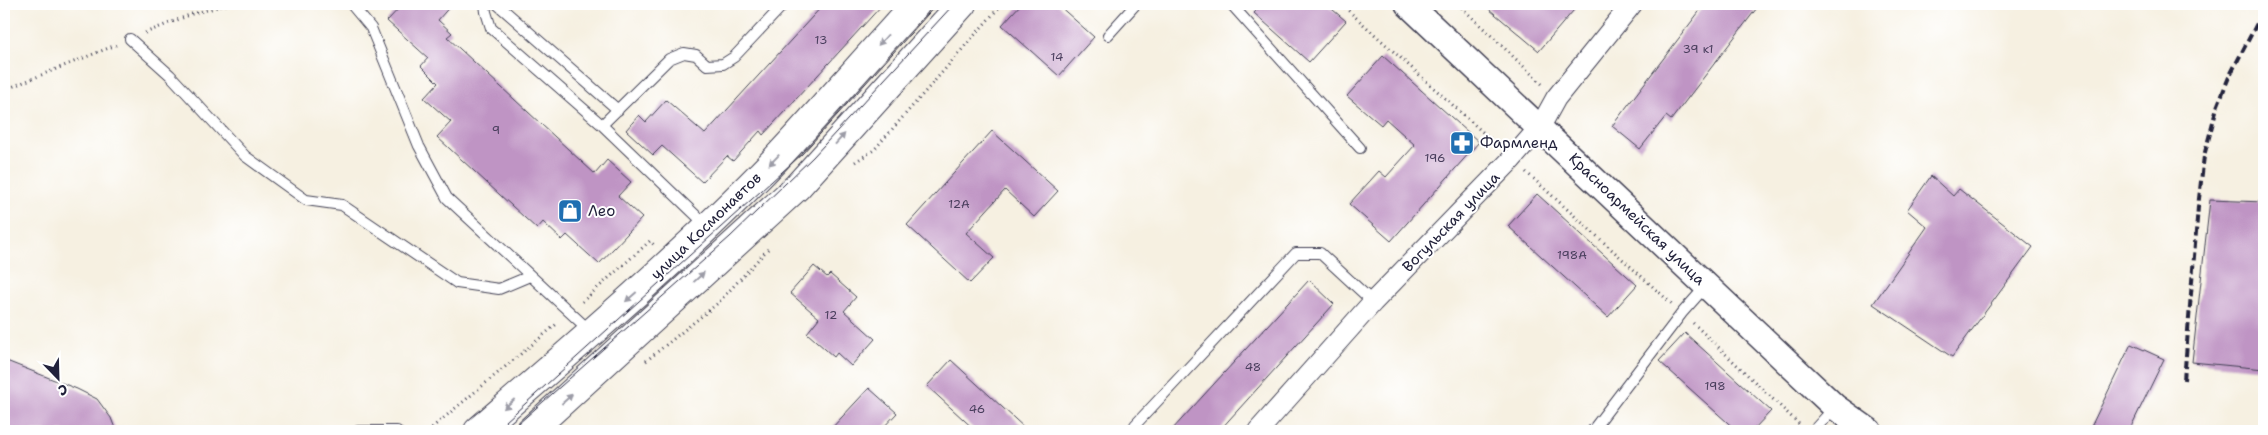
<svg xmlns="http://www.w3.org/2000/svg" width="2268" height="435" font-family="'Shantell Sans',sans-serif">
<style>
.building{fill:#bf94c4}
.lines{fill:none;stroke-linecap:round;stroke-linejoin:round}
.service-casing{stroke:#424154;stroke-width:12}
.minor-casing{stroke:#424154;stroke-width:22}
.tertiary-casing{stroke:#424154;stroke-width:28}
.secondary-casing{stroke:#424154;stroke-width:30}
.path{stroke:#424154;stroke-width:3;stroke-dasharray:1 4;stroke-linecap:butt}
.service{stroke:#fff;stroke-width:10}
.minor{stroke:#fff;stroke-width:20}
.tertiary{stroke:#fff;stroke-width:25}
.secondary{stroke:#fff;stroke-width:28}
.tram{stroke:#22223b;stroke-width:1}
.rail{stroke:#22223b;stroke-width:4;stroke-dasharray:8 4;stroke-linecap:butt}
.oneway{fill:#9c9ca7}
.labels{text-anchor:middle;stroke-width:4;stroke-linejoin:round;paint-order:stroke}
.number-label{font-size:12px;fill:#493e5d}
.poi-label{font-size:15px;fill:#22223b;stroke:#fff;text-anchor:start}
.street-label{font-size:15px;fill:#22223b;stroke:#fff}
</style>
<rect width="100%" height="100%" fill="#fff"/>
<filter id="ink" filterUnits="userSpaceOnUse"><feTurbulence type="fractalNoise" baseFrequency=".02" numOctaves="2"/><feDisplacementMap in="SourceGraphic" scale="10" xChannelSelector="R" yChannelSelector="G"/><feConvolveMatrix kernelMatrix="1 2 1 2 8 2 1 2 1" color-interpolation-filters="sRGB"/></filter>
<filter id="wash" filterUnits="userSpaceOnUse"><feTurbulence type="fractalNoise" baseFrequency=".0096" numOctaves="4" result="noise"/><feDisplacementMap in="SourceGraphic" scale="20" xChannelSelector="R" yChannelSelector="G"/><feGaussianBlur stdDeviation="1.12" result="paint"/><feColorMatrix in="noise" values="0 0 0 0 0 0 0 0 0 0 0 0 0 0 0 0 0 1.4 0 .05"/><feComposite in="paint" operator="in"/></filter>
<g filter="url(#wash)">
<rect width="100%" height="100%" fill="#f6f0e1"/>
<g id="blocks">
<path class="building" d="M403,4H452L438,20L452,33L447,37L595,174L607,160L631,182L618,196L642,218L599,264L567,235L562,240L543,222L537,229L437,137L451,122L424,98L438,83L421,66L428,58L387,21Z
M824,4H883L763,135L760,131L733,161L727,156L702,182L662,146L653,155L626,130L639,115L646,122L666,100L705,134Z
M1021,4H1057L1094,37L1059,76L1002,25Z
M1263,4H1326L1346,21L1309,62L1254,13Z
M1483,4H1579L1539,51Z
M1705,4H1760L1671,120L1666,116L1640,149L1612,126Z
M1383,56L1479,142L1391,241L1349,204L1379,171L1386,177L1415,145L1386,119L1381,125L1347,96Z
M992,131L1058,191L1034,217L1005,190L966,233L994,258L970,283L907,225Z
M1931,176L1953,196L1959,189L2033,247L1952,357L1873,304L1927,227L1907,210Z
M1537,194L1637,285L1608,317L1508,226Z
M2210,200L2264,202V369L2192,362Z
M814,266L827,277L830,274L856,297L844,311L875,339L851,366L837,353L834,357L807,333L819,318L790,293Z
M1309,280L1334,304L1219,431H1171Z
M1685,333L1771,411L1752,431H1737L1659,361Z
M2131,344L2164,359L2129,431H2089Z
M4,360L77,389L97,399L111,418L116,431H4Z
M951,360L1028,431H976L927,386Z
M869,388L897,413L880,431H829Z"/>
</g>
</g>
<g filter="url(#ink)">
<use href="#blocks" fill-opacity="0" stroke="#424154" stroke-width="1"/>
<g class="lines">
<defs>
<path id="service" d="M351,4L371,28L419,146L447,198L590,331
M485,4L486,12L491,28L602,125L707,226
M497,4L618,110
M1231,4L1360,148
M1108,35L1136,4
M130,39L170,75L245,156L306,200L342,205L457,283L499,289L530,276
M602,125L669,59L684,53L696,55L707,65L723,64L734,57L784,4
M1135,425L1296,253H1320L1373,302
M358,431H397
M1592,431L1682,313L1706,286
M1813,431L1835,407"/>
<path id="minor" d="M1258,431L1373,302L1512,159L1540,127L1556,98L1632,4"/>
<path id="tertiary" d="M1408,4L1835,407L1869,431"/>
<path id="secondary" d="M478,431C579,344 681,257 774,161C822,110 868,56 916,4
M530,431L797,187L962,4"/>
</defs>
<use href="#service" class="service-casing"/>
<use href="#minor" class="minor-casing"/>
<use href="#tertiary" class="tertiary-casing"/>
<use href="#secondary" class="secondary-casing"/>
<path class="path" d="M1341,4L1498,146
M1458,4L1542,84
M145,33L192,14L229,4
M4,90L116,45
M855,162L874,150L1002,4
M1526,172L1672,304
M582,302L650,241L655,246
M1693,323L1799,424
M646,361L718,303L768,249
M428,431L558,323"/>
<use href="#service" class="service"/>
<use href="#minor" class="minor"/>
<use href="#tertiary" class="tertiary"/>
<use href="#secondary" class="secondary"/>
<path class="tram" d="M495,431L802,154L937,4
M510,431L730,237L813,157L954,4"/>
<path class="rail" d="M2184,380L2198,207L2204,156L2217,107L2229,77L2264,10"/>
</g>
<defs><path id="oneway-solid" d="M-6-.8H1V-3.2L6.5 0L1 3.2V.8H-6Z" transform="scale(1.25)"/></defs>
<g class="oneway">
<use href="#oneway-solid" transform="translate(883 40) rotate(132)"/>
<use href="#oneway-solid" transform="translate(840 139) rotate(-48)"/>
<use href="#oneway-solid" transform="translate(774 160) rotate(134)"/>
<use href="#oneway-solid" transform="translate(699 277) rotate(-43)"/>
<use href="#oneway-solid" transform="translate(631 297) rotate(139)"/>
<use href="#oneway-solid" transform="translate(567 399) rotate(-42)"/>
<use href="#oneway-solid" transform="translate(509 404) rotate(139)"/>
</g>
</g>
<defs>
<symbol id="pharmacy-square" viewBox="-11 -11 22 22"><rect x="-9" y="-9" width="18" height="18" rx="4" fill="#1f6fb2" stroke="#fff"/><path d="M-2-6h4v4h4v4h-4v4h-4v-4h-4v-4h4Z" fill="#fff"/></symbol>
<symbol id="shop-square" viewBox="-11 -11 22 22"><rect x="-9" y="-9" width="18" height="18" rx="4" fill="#1f6fb2" stroke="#fff"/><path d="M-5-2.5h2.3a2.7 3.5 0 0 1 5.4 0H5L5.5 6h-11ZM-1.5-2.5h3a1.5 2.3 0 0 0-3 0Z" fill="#fff"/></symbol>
</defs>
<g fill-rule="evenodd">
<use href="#pharmacy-square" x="1448" y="129" width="28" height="28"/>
<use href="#shop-square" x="556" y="197" width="28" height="28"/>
</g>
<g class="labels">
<g class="number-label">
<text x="821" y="44">13</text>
<text x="1698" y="53">39 к1</text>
<text x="1057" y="61">14</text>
<text x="496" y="134">9</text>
<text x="1435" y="162">196</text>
<text x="959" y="208">12А</text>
<text x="1572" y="259">198А</text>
<text x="831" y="319">12</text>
<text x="1253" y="371">48</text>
<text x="1715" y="390">198</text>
<text x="977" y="413">46</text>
</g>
<g class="poi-label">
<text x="1480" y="148">Фармленд</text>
<text x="588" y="216">Лео</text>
</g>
<g class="street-label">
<text transform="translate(1637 219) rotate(44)" y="5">Красноармейская улица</text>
<text transform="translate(1451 222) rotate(-46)" y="5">Вогульская улица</text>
<text transform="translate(706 226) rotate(-44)" y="5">улица Космонавтов</text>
</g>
</g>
<rect width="2268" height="435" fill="none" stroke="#fff" stroke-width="20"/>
<g transform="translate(58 378) rotate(157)" stroke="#ffffff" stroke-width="4" paint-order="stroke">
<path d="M0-4L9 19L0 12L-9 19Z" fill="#22223b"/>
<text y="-8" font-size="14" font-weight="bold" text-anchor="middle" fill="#22223b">С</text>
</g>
</svg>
